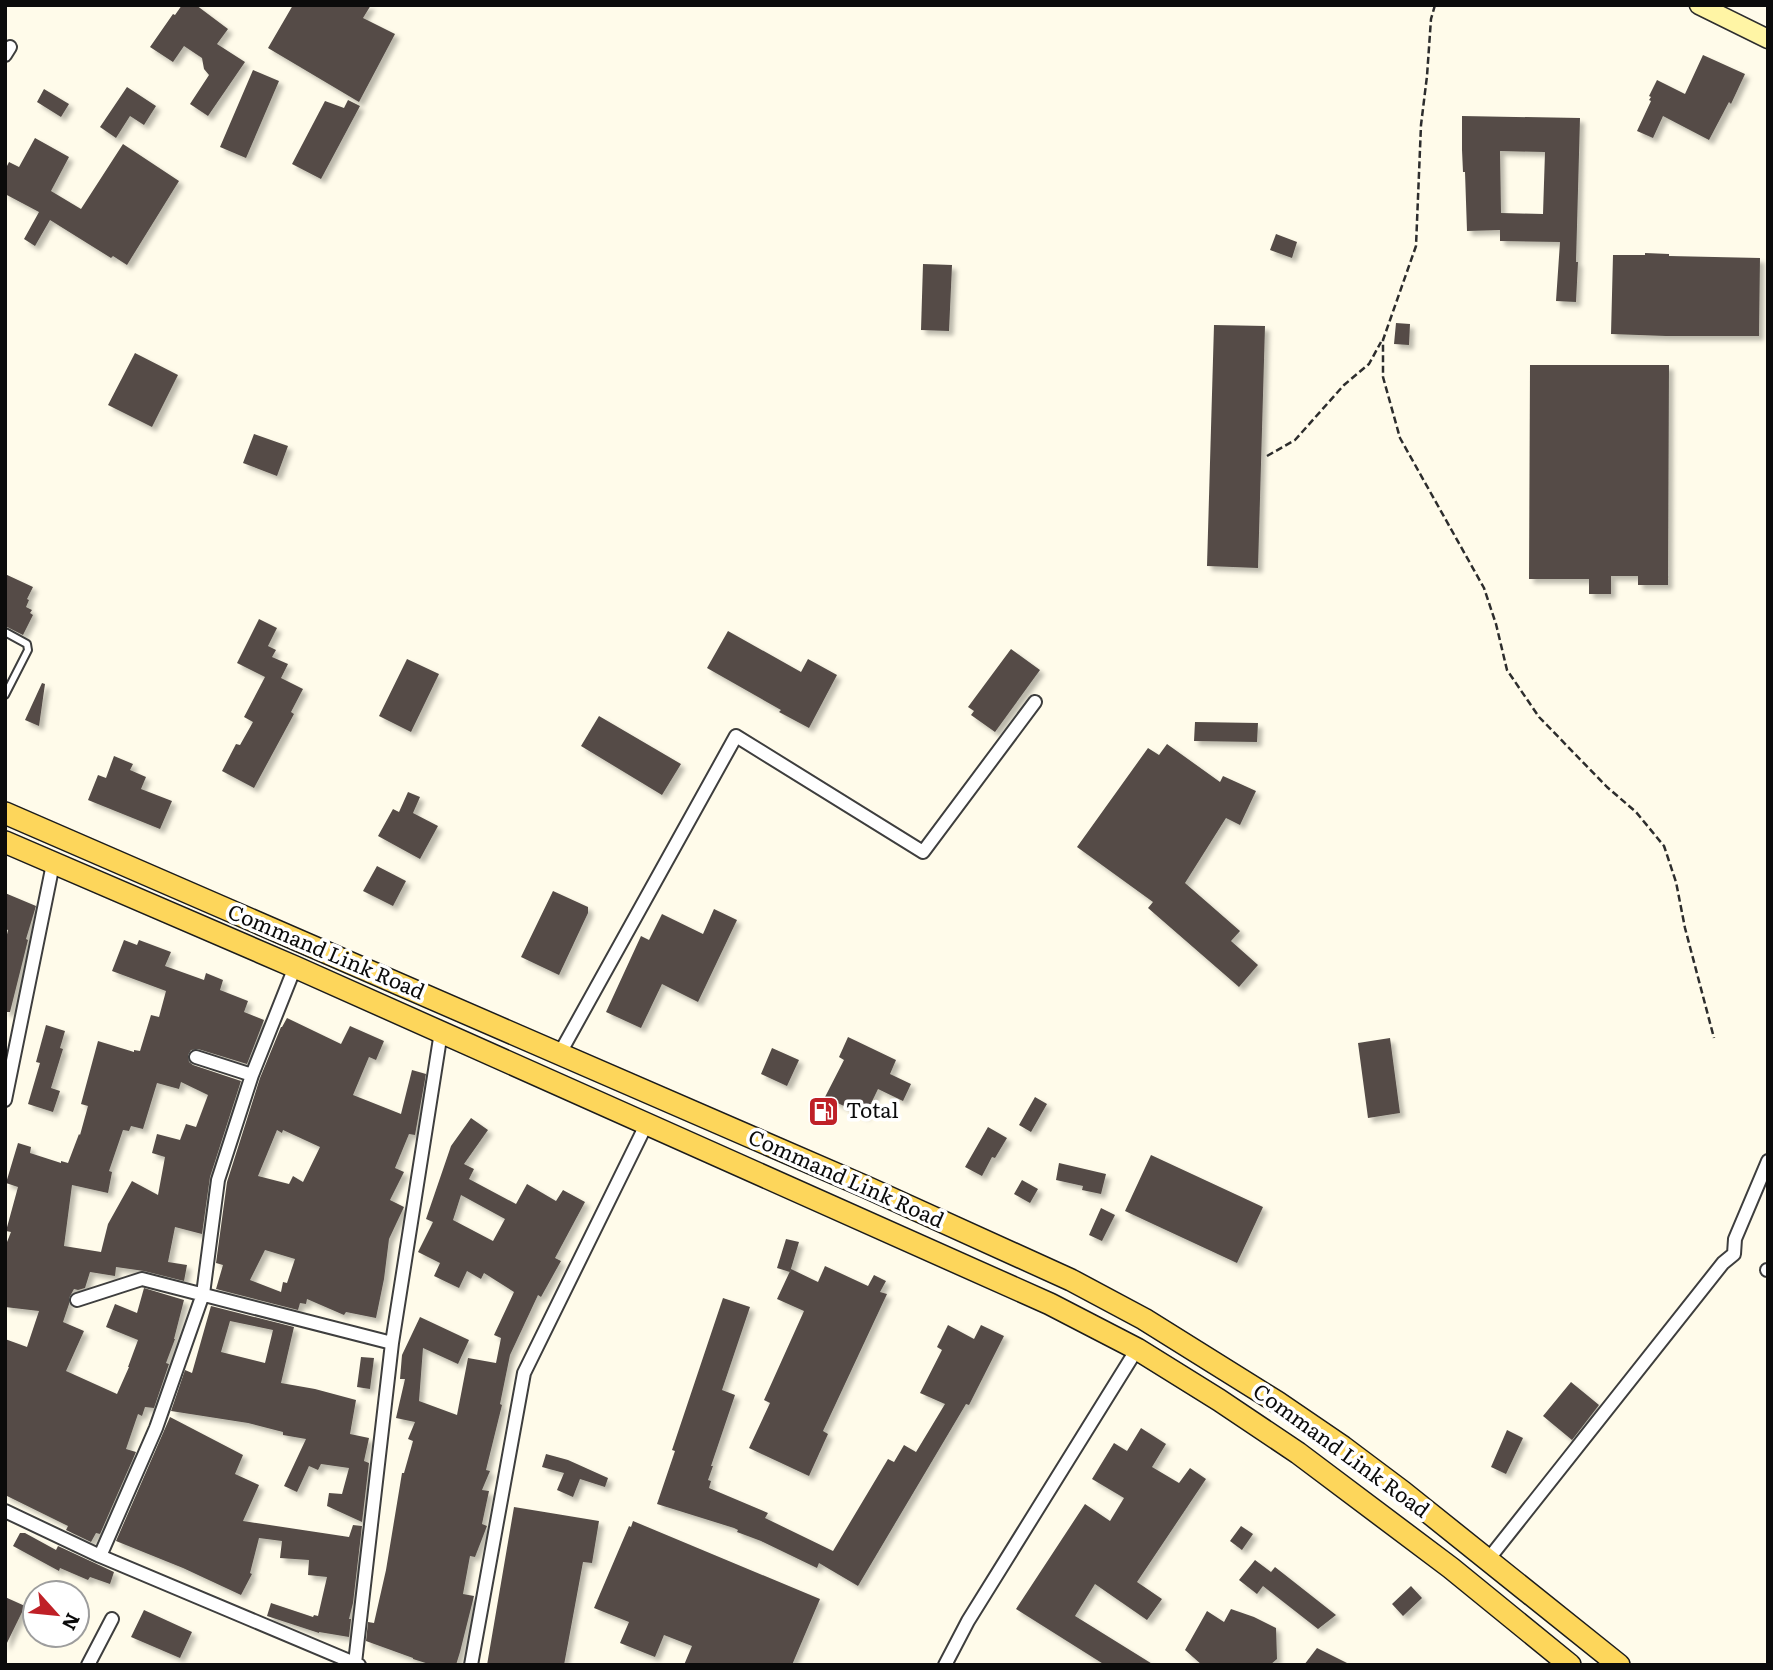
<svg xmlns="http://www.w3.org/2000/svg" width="1773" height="1670" font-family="Literata,serif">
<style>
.building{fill:#544c47;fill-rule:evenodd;filter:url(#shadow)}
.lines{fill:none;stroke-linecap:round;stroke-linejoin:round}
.lane-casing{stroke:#3e3e3e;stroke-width:10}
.street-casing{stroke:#3e3e3e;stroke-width:16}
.secondary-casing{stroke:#2d2d2d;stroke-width:21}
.primary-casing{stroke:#1c1c1c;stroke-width:24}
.path{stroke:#2d2d2d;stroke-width:2.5;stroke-dasharray:7 3.5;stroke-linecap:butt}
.lane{stroke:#fff;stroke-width:6}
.street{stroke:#fff;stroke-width:12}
.secondary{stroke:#fff5a5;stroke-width:18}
.primary{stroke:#fdd65b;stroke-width:21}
.labels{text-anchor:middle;stroke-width:7;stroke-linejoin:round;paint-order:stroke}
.street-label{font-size:21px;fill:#0b0b0b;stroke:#fff}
.poi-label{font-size:21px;fill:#0b0b0b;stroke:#fff;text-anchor:start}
</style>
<defs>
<filter id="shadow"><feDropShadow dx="4.5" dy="4.5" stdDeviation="2" flood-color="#0004"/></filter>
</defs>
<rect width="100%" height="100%" fill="#fffbea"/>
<path class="building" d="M182,5H196L228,29L217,44L245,62L208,116L190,104L209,75L204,69L202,58L184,46L173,62L150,47L173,14L175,15Z
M293,5H371L363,18L395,34L359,102L268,48Z
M1703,55L1745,74L1731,104L1729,102L1709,140L1663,116L1653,138L1637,131L1651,101L1649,100L1651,97L1649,96L1657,80L1685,94Z
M253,70L279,81L246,158L220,147Z
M127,87L156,106L144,125L130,116L116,138L100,127Z
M44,89L69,104L61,117L37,102Z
M348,100L360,106L321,179L292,164L325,101L344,108Z
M1462,116L1580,118L1576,262H1578L1576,302L1556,301L1560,242L1500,241V230L1467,231L1465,172H1463L1462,150ZM1500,151L1545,152L1543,214L1501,213Z
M35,138L69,157L51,191L81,209L123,144L179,181L127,265L113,256L111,258L50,220L35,246L24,239L39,212L5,194V170L9,162L19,167Z
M1276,234L1297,242L1292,258L1270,250Z
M1645,253L1669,254V256L1760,258L1759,336H1666L1611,334L1613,255H1645Z
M923,264L952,265L949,331L921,330Z
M1396,323L1410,324L1409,345L1394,344Z
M1214,325L1265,326L1258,568L1207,566Z
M135,353L178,375L152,427L108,405Z
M1530,365H1669L1668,585H1638V576H1611V594H1589V579H1529Z
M254,434L288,446L277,476L243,463Z
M5,574L33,587L27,599L29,600L26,607L32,610L30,613L33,615L23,635L5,626Z
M259,619L277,628L268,646L276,650L272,657L288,664L281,678L303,689L291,712L294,714L254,788L222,771L236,744L240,745L253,722L244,717L265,677L237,663Z
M728,631L801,672L808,659L837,675L809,728L779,712L781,710L707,668Z
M1011,649L1040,670L995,732L971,715L974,711L968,707Z
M407,659L439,674L411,732L379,716Z
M42,683L45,684L39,726L25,720Z
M599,716L681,764L662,795L581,746Z
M1195,722L1258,723L1257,742L1194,741Z
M1167,744L1220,782L1223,776L1256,791L1240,825L1226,818L1185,883L1240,931L1231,941L1258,965L1239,987L1148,908L1153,902L1077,847L1148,748L1159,755Z
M114,756L133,764L130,770L146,777L141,789L172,801L160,829L88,800L98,775L106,778Z
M408,792L420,797L413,813L438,826L420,859L378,836L393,809L399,812Z
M377,866L406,881L393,906L363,891Z
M553,891L588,907V913L559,975L521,957Z
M5,893L36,906L26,939L28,940L10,1012H5V943L8,930L5,929Z
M714,909L737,920L698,1002L662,984L641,1028L606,1012L641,936L649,940L662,914L703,934Z
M124,940L137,945L139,940L171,952L165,966L204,980L206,973L223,980L220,990L248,1001L244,1012L264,1020L247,1064L198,1049L191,1050L188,1055L189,1062L193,1065L241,1081L210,1177L202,1234L175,1227L168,1262L187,1265L184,1281L144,1271L116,1267L115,1276L90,1272L85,1288L78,1290L74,1289L69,1298V1304L63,1322L84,1331L66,1371L117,1394L129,1367H128L138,1340L106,1327L115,1304L137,1313L144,1288L184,1300L174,1339H175L166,1363L169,1364L154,1408L145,1407L142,1416L138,1414L126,1449L136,1452L100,1534L96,1533L91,1542L66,1530L68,1526L5,1495V1339L27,1347L39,1311L5,1307V1247L11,1232L6,1231L18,1187L6,1183L18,1143L31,1147L30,1153L61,1163V1161L68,1163L79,1134L80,1135L88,1106L81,1104L98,1041L134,1052V1050L140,1051L151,1015L159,1017L166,991L112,971ZM181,1082L208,1095L196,1127L186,1124L180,1140L157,1134L152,1153L165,1157L158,1195L132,1181L108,1224L101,1252L64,1246L72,1185L108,1193L112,1172L109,1171L123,1130L129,1131L131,1126L143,1129L157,1083L179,1089Z
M287,1018L341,1044L350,1026L384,1041L376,1060L369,1057L353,1095L401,1114L412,1070L426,1074L415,1135L409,1134L395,1168L404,1172L390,1200L404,1207L389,1239L384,1279L376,1318L346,1312L344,1315L307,1299L306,1304L300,1303L298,1310L216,1289L223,1265L216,1263L227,1182L260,1078L281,1027H282ZM277,1130L282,1133L283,1130L320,1147L303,1182L293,1176L289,1184L258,1176ZM265,1250L295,1259L287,1283L283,1282L281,1292L250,1280Z
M46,1025L65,1031L60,1048L63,1049L51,1088L60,1091L53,1112L28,1104L40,1063L36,1062Z
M848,1037L896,1060L890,1074L911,1084L903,1101L878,1089L865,1116L825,1097L844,1060L839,1057Z
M1390,1038L1400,1113L1368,1118L1358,1043Z
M772,1048L799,1060L787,1086L761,1074Z
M1035,1097L1047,1104L1031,1132L1019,1125Z
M471,1118L488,1130L464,1164L474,1169L469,1179L516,1204L527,1184L556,1201L563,1190L585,1202L555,1258L561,1261L541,1297L538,1295L510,1355L500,1404L502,1405L486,1470L490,1471L482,1490L489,1491L482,1524L487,1526L475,1557L470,1556L463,1594L474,1596L460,1652L456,1665H432L413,1659V1658L366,1641L368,1622L374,1623L386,1570L402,1473H404L413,1441L408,1439L415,1422L396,1418L405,1379H400L402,1355L420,1317L469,1340L458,1364L423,1348L419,1401L457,1415L468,1358L496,1363L501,1338L494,1335L514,1292L484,1273L481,1279L467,1271L459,1288L434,1276L440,1263L418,1252L433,1222L426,1219L451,1146ZM461,1195L505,1219L493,1241L453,1220Z
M988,1127L1007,1138L995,1158L992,1157L982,1176L965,1167Z
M1151,1155L1263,1207L1237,1263L1125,1211Z
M1059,1163L1106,1174L1101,1194L1082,1190L1083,1186L1056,1180Z
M1022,1180L1038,1189L1030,1203L1014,1194Z
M1101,1208L1115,1215L1102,1241L1089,1235Z
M786,1239L799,1242L790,1272L777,1268Z
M825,1266L868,1286L874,1275L886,1281L880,1292L887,1294L823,1431L828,1434L809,1476L749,1448L770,1403L764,1400L804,1311L777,1299L791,1269L818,1282Z
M723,1298L750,1307L722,1390L735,1395L711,1466H713L708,1480L711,1481L709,1488L768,1513L765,1518L833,1551L888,1459L894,1462L904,1445L916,1452L945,1404L920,1393L942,1350L937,1347L948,1325L974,1339L981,1325L1004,1336L969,1405L966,1404L858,1586L819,1563L817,1568L761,1541L737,1532L738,1530L734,1528L657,1504L675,1451L672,1450Z
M211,1306L294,1327L281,1383L315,1389L356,1400L350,1434L369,1438L364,1461L369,1463L362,1522L327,1506L329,1493L342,1494L349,1468L321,1464L318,1470L309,1466L297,1492L284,1486L306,1439L283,1435V1432L248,1423L171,1411L185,1370L192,1373ZM230,1321L273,1330L265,1363L221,1352Z
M361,1357L374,1358L370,1389L357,1387Z
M1571,1382L1599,1405L1572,1440L1543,1416Z
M170,1417L243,1455L235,1474L259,1485L243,1521L349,1537L353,1525L362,1526L353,1603L349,1619H351L349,1637L319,1632V1633L267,1616L271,1603L313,1617L314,1615L318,1616L327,1577L308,1575L309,1560L280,1558L282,1541L259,1538L250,1573L252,1574L241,1595L183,1568L116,1541Z
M1141,1428L1166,1444L1152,1467L1179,1483L1190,1468L1206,1479L1137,1582L1162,1599L1147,1620L1095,1584L1075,1616L1154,1665H1105L1016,1609L1085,1504L1110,1521L1124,1498L1092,1479L1114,1443L1127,1451Z
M1507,1430L1523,1438L1506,1474L1491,1467Z
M546,1454L568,1460L608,1478L605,1487L580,1479L573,1497L557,1490L564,1473L542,1467Z
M514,1507L599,1521L592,1563L583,1562L564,1665H487Z
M633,1521L820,1599L792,1665H684L692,1646L664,1635L655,1657L620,1643L629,1622L594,1608L629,1526L631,1527Z
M1241,1526L1253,1534L1242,1550L1230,1541Z
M20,1533H25L56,1550L58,1546L114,1572L110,1584L90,1577L88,1580L60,1568L59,1571L13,1546Z
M1255,1560L1271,1572L1275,1567L1336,1615L1318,1629L1263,1586L1257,1594L1239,1580Z
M1411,1586L1422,1598L1403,1616L1392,1604Z
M5,1597L25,1606L5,1647Z
M1231,1609L1254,1617L1276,1628L1277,1659L1270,1665H1202L1185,1650L1207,1611L1224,1622Z
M144,1610L192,1632L180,1658L131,1637Z
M1317,1648L1351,1665H1304Z"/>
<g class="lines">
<defs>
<path id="lane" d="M5,632L27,644L28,650L5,695"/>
<path id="street" d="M5,55L10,47
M560,1053L736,736L923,852L1035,702
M196,1057L252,1075
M5,1100L53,864
M1767,1270H1768
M77,1300L142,1279L392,1343
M5,1511L100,1556L359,1665
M100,1556L156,1428L203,1294L218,1180L252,1075L295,967
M1487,1561L1723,1263L1734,1254L1735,1239L1768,1161
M355,1663L392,1343L441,1032
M88,1665L112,1619
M471,1665L524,1373L646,1125
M945,1665L968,1621L1137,1349"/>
<path id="secondary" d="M1699,5L1768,39"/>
<path id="primary" d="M5,813L866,1187L1071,1280L1144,1319L1277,1402L1343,1447L1403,1492L1619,1665
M5,842L295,967L1050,1304L1137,1349L1219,1400L1298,1453L1451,1568L1570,1665"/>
</defs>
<use href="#lane" class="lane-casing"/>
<use href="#street" class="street-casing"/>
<use href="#secondary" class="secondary-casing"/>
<use href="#primary" class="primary-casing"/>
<path class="path" d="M1435,5L1431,19L1427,76L1421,125L1416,246L1383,340V377L1400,438L1484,588L1496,624L1507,670L1539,717L1607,787L1636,812L1664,846L1676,882L1685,928L1714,1038
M1267,456L1295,440L1344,385L1369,364L1381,342"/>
<use href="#lane" class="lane"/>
<use href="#street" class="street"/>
<use href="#secondary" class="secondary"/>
<use href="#primary" class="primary"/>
</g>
<defs>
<symbol id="fuel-square" viewBox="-11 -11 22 22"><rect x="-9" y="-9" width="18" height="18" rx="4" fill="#bf2027" stroke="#fff"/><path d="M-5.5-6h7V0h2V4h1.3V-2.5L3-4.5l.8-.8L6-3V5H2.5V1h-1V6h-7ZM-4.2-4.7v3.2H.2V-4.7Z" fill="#fff"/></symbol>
</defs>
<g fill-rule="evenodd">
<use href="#fuel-square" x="806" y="1094" width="35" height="35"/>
</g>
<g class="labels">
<g class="street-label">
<text transform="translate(326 952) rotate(23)" y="7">Command Link Road</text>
<text transform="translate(846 1179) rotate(24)" y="7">Command Link Road</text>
<text transform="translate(1341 1451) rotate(36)" y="7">Command Link Road</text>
</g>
<g class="poi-label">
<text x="846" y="1118">Total</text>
</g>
</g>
<rect width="1773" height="1670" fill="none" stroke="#0b0b0b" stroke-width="14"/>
<g transform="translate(56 1614) rotate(117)"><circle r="33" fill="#ffffff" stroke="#9d9d9d" stroke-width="2"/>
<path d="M0-5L12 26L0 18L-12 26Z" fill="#bf2027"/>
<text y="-10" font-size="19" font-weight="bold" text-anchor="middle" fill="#0b0b0b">N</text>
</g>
</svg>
